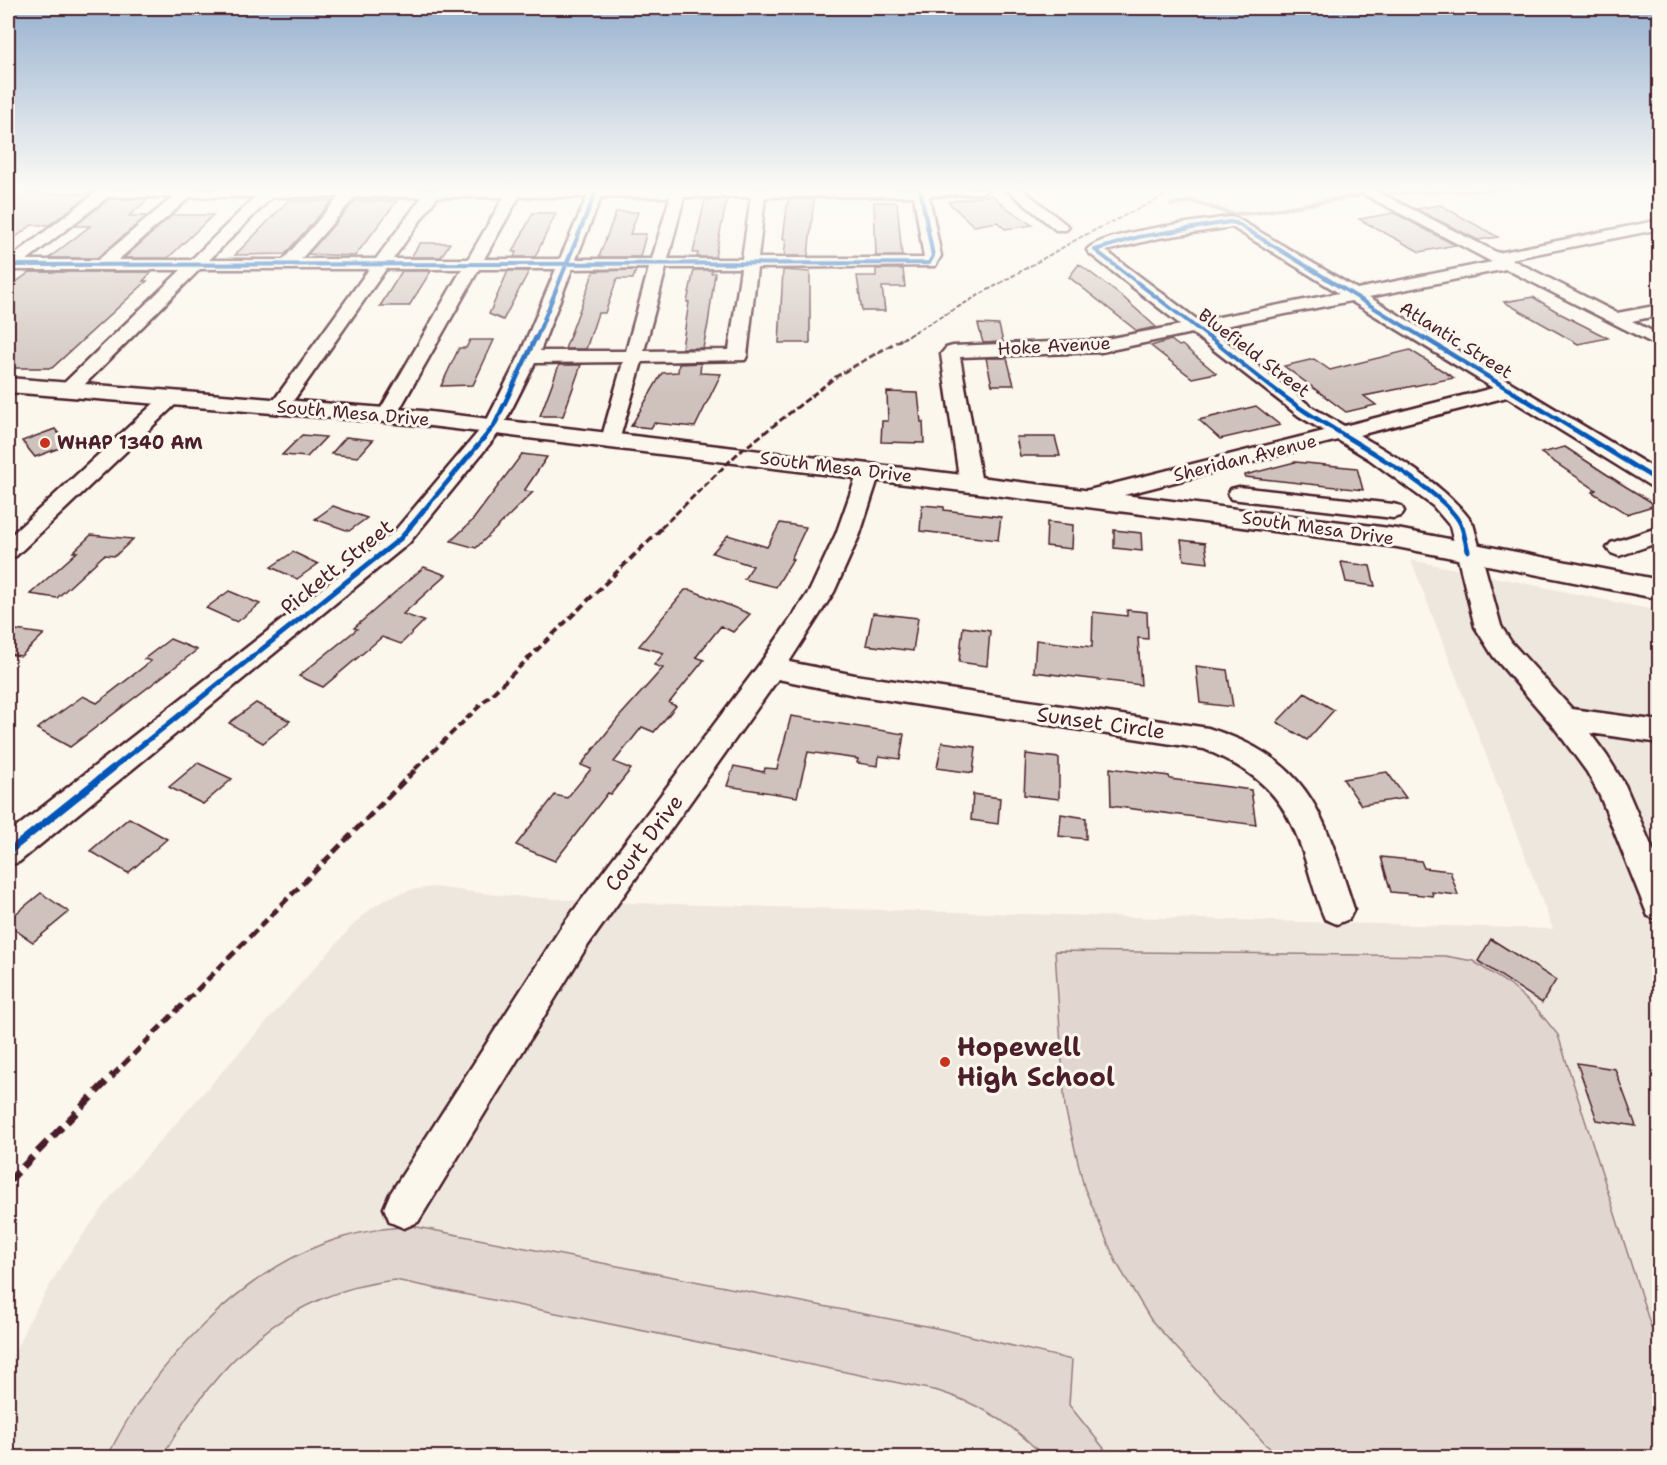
<svg xmlns="http://www.w3.org/2000/svg" width="1667" height="1465" font-family="'Shantell Sans',sans-serif">
<style>
.built{fill:#eee7de}
.green{fill:#e2d7d0;stroke:#967b7e;stroke-width:1.5}
.lines{fill:none;stroke-linecap:round;stroke-linejoin:round}
.stream{stroke:#907477;stroke-width:4}
.building{fill:#cfc2bc;stroke:#4a1f2b;stroke-width:1.5}
.minor-casing{stroke:#4a1f2b;stroke-width:5}
.major-casing{stroke:#4a1f2b;stroke-width:5}
.minor{fill:#fbf7ec;fill-rule:evenodd}
.major{fill:#fbf7ec;fill-rule:evenodd}
.rail-far4{stroke:#4a1f2b;stroke-width:2;stroke-dasharray:5 2;stroke-linecap:butt}
.rail-far3{stroke:#4a1f2b;stroke-width:3;stroke-dasharray:7 3;stroke-linecap:butt}
.rail-far2{stroke:#4a1f2b;stroke-width:4;stroke-dasharray:8 4;stroke-linecap:butt}
.rail-far1{stroke:#4a1f2b;stroke-width:5;stroke-dasharray:10 5;stroke-linecap:butt}
.rail{stroke:#4a1f2b;stroke-width:7;stroke-dasharray:14 7;stroke-linecap:butt}
.cycleway-far3-casing{stroke:#fbf7ec;stroke-width:6}
.cycleway-far2-casing{stroke:#fbf7ec;stroke-width:8}
.cycleway-far1-casing{stroke:#fbf7ec;stroke-width:9}
.cycleway-casing{stroke:#fbf7ec;stroke-width:10}
.cycleway-far3{stroke:#0057b8;stroke-width:4}
.cycleway-far2{stroke:#0057b8;stroke-width:4.5}
.cycleway-far1{stroke:#0057b8;stroke-width:5}
.cycleway{stroke:#0057b8;stroke-width:7}
.poi-dot{fill:#c8321e;stroke:#fbf7ec;stroke-width:2}
.labels{text-anchor:middle;stroke-width:6;stroke-linejoin:round;paint-order:stroke}
.far-street-label{font-size:18px;fill:#4a1f2b;stroke:#fbf7ec}
.far-poi-label{font-size:18px;font-weight:bold;fill:#4a1f2b;stroke:#fbf7ec;text-anchor:start}
.street-label{font-size:21px;fill:#4a1f2b;stroke:#fbf7ec}
.near-poi-label{font-size:26px;font-weight:bold;fill:#4a1f2b;stroke:#fbf7ec;text-anchor:start}
</style>
<rect width="100%" height="100%" fill="#fbf7ec"/>
<filter id="ink" filterUnits="userSpaceOnUse"><feTurbulence type="fractalNoise" baseFrequency=".0167" numOctaves="2"/><feDisplacementMap in="SourceGraphic" scale="12" xChannelSelector="R" yChannelSelector="G"/><feConvolveMatrix kernelMatrix="1 2 1 2 8 2 1 2 1" color-interpolation-filters="sRGB"/></filter>
<g filter="url(#ink)">
<path class="built" d="M1411,560L1659,611V1457L8,1458V1367L28,1323L64,1261L113,1194L354,924L372,908L386,899L410,890L434,887L497,895L600,902L1553,929Z"/>
<path class="green" d="M1055,951L1445,956L1473,961L1510,985L1536,1008L1558,1035L1659,1352V1457L1284,1458L1266,1445L1151,1320L1116,1262L1084,1187L1065,1108Z
M412,1226L941,1329L1072,1360L1069,1405L1111,1457H1044C1012,1423 982,1405 938,1391L395,1280C284,1292 216,1364 162,1457L107,1458C150,1366 245,1265 344,1237C367,1230 389,1228 412,1226Z"/>
<g class="lines">
<path class="stream" d="M1389,193L1518,189
M1171,205L1192,201L1232,214L1256,213L1357,196"/>
</g>
<path class="building" d="M18,193H92L49,225H32L8,243V200Z
M992,195L1006,207L1032,225L1005,229L997,222L974,226L948,202Z
M109,199H148L129,216H147L97,258H49L90,226H75Z
M727,199L715,257H697L698,253H693L705,200Z
M788,199H814L808,256H784L786,239H783Z
M288,201H332L285,254L235,255Z
M355,201H397L355,256L308,254Z
M874,202H897L902,256H876Z
M1440,205L1498,237L1478,240L1416,209Z
M616,212H638L630,234H646L640,257H599Z
M533,213H556L535,257H514L516,252H513Z
M1394,213L1455,245L1420,252L1359,219Z
M172,215H213L168,258H124Z
M420,243H450L441,257H411Z
M1079,264L1124,298L1156,327L1137,331L1069,277Z
M876,269H903L905,287H882L885,311H862L857,276H876Z
M636,270L633,279H617L605,313H598L586,349H565L594,271Z
M694,270H712L711,273H715L708,324L703,348H682L689,302H687Z
M783,270L810,272V343H779Z
M402,271H431L409,306H380Z
M508,271H529L503,320L489,314Z
M30,272H152L143,281H147L52,368H8V288Z
M1533,297L1561,314L1608,338L1578,344L1504,302Z
M978,324L999,325L1003,342L983,343Z
M470,340H494L473,385L441,386L459,348H466Z
M1171,340L1179,346L1182,345L1216,373L1192,378L1151,346Z
M1410,350L1454,378L1364,396L1376,405L1346,412L1284,366L1314,359L1330,370Z
M986,358H1007L1014,385H992Z
M701,363L700,373L721,374L695,427L654,423L651,428L631,426L662,373L678,372L679,364Z
M559,365H581L563,416H540Z
M887,392L918,393L921,422H923L924,443L881,442L882,421H888Z
M1256,406L1280,425L1220,439L1199,420Z
M55,429L68,445L35,457L22,441Z
M302,435L326,437L307,457L282,455Z
M346,437L373,440L358,457L331,454Z
M1016,437H1055L1060,456H1020Z
M1565,447L1620,483L1656,505L1627,514L1592,492L1596,490L1541,453Z
M522,454L547,457L524,491L533,492L476,548L451,541L472,521Z
M1295,462L1357,468L1363,490L1245,477V475Z
M922,505L944,507V510L1001,517L998,540L920,531Z
M333,506L367,518L349,531L315,519Z
M1047,522L1073,525L1072,549L1046,546Z
M780,523L806,527L791,559H793L776,587L744,579L753,566L712,553L728,535L767,547Z
M1114,530L1141,533L1142,551L1114,548Z
M91,535L133,539L115,556L104,555L57,598L30,594L77,552H73Z
M1181,540L1205,543L1208,563L1184,560Z
M293,552L318,564L297,579L271,567Z
M1341,562L1370,566L1375,586L1346,582Z
M424,567L446,575L403,614L424,621L401,644L382,637L323,687L299,676L357,629L354,628Z
M685,590H691L750,614L733,632L721,626L696,657L704,660L669,703L676,706L654,732L642,727L614,762L631,769L611,794L608,793L555,861L516,845L555,795L567,798L591,769L581,765L619,717L663,668L654,665L664,653L639,646Z
M229,591L260,604L237,622L206,608Z
M1127,610L1147,612L1148,639L1138,638L1141,685L1034,672L1036,640L1092,647L1093,612L1127,616Z
M873,613L918,618L913,651L866,645Z
M963,627L990,631L987,666L959,662Z
M8,629L44,634L21,656L8,654Z
M170,639L197,650L70,747L37,729L83,696L97,703L151,661L144,659Z
M1196,666L1227,670L1233,707L1200,703Z
M1305,693L1334,710L1307,740L1277,722Z
M256,703L290,721L263,743L229,723Z
M791,716L904,734L900,759L879,756L878,766L857,763L858,759L808,752L797,797L727,786L734,766L764,772L765,768L777,769Z
M942,742L976,747L973,773L937,768Z
M1026,754L1059,758V799L1024,795Z
M198,763L232,779L203,804L169,787Z
M1110,768L1169,776L1170,779L1251,790L1256,825L1111,806Z
M1387,772L1406,798L1361,805L1343,779Z
M973,794L1000,798L998,824L971,820Z
M1061,814L1086,818V839L1059,836Z
M129,818L167,839L128,873L90,851Z
M1381,857L1421,861L1424,868L1450,871L1458,895L1432,892L1433,896L1391,892Z
M41,893L69,912L33,942L8,925V920Z
M1491,939L1556,980L1542,1003L1478,961Z
M1577,1063L1615,1069L1636,1126L1597,1120Z"/>
<g class="lines">
<defs>
<path id="minor" d="M989,189L982,193L929,196L941,256L935,266L757,268L747,356L745,360L642,362L618,444L611,446L604,444L601,440L623,362L535,363L501,430L409,543L19,862L8,865V834L393,533L485,424L519,357L556,269H479L394,419H380L377,415L462,269H386L286,411H272L269,407L369,269H200L75,394H61L58,390L61,386L181,270H15L8,272V260L99,190ZM914,196L924,258H758L765,197ZM108,197H173L98,260H27ZM190,197H255L191,260H118ZM272,197H339L283,260H209ZM355,197H422L376,259H301ZM437,197H504L468,259H393ZM519,197H587L560,259H484ZM601,197H670L652,259H576ZM684,197H751L742,259H668ZM649,268L626,351H540L572,269ZM666,268H741L729,350L644,351Z
M1006,189H1022L1069,227L1066,230H1056Z
M1354,189H1372L1498,253L1660,220V229L1511,259L1617,313L1660,305V315L1632,321L1660,335V347L1506,269L1369,297L1660,472V488L1652,487L1507,397L1359,435C1397,457 1448,487 1473,524L1501,626L1511,642L1572,709L1660,721V743L1590,733L1607,756L1625,785L1660,866V920L1648,916L1600,796L1587,772L1554,727L1493,656L1475,627L1450,526L1433,506L1369,459L1338,440L1085,505L1077,503L1074,498L1077,493L1324,431L1299,416L1192,333L1101,352L960,357L982,484L979,489L971,491L963,489L960,484L941,354L946,348L953,346L1101,340L1181,325L1089,253L1087,250C1101,232 1203,221 1229,217L1236,218L1357,289L1492,262ZM1232,227L1339,293L1199,321L1106,251L1159,238ZM1351,301L1493,388L1344,426L1313,408L1210,329Z
M170,393L177,395L180,399L177,403L16,556L8,558V538L163,395Z
M869,465L877,467L880,472L860,534L834,592L789,662L855,675L1208,728C1312,761 1323,814 1354,909L1349,919L1337,924L1325,919C1317,901 1312,881 1306,862C1288,801 1263,774 1204,749L855,695L778,679L586,948L418,1222L404,1228L390,1222L384,1208L390,1194L562,926L762,661L810,590L836,534L858,472L861,467Z
M1239,487L1393,504L1401,506L1404,511L1401,516L1393,518L1231,499L1228,494L1231,489Z
M1660,527V542L1619,556L1611,553L1607,548L1611,543Z"/>
<path id="major" d="M8,378L422,411L971,476L1397,529L1660,580V599L1397,547L971,492L422,425L8,392Z"/>
</defs>
<use href="#minor" class="minor-casing"/>
<use href="#major" class="major-casing"/>
<use href="#minor" class="minor"/>
<use href="#major" class="major"/>
<path class="rail-far4" d="M902,339L1081,237L1179,189"/>
<path class="rail-far3" d="M661,528L736,455L837,376L905,337"/>
<path class="rail-far2" d="M415,769L663,527"/>
<path class="rail-far1" d="M112,1076L417,768"/>
<path class="rail" d="M8,1182L114,1074"/>
<defs>
<path id="cycleway-far3" d="M8,265L929,263L933,256L920,189
M536,339L597,189
M1211,339L1095,250L1138,237L1229,222L1236,223L1425,339"/>
<path id="cycleway-far2" d="M1209,337C1241,362 1272,390 1306,412C1339,434 1452,493 1462,528
M1423,337L1660,482
M409,528L494,426L536,337"/>
<path id="cycleway-far1" d="M1462,527L1468,551
M112,769L401,538L410,527"/>
<path id="cycleway" d="M8,852L113,768"/>
</defs>
<use href="#cycleway-far3" class="cycleway-far3-casing"/>
<use href="#cycleway-far2" class="cycleway-far2-casing"/>
<use href="#cycleway-far1" class="cycleway-far1-casing"/>
<use href="#cycleway" class="cycleway-casing"/>
<use href="#cycleway-far3" class="cycleway-far3"/>
<use href="#cycleway-far2" class="cycleway-far2"/>
<use href="#cycleway-far1" class="cycleway-far1"/>
<use href="#cycleway" class="cycleway"/>
</g>
</g>
<linearGradient id="sky" x2="0" y2="1"><stop stop-color="#97b1cf"/><stop offset="0.48" stop-color="#fdfbf6"/><stop offset="1" stop-color="#fdfbf6" stop-opacity="0"/></linearGradient>
<rect width="1667" height="394" fill="url(#sky)"/>
<g class="poi-dot">
<circle cx="45" cy="443" r="6"/>
<circle cx="945" cy="1062" r="6"/>
</g>
<g class="labels">
<g class="far-street-label">
<text transform="translate(1456 340) rotate(32)" y="6">Atlantic Street</text>
<text transform="translate(1054 346) rotate(-3)" y="6">Hoke Avenue</text>
<text transform="translate(1254 353) rotate(37)" y="6">Bluefield Street</text>
<text transform="translate(353 413) rotate(5)" y="6">South Mesa Drive</text>
<text transform="translate(1245 458) rotate(-14)" y="6">Sheridan Avenue</text>
<text transform="translate(836 467) rotate(7)" y="6">South Mesa Drive</text>
<text transform="translate(1318 528) rotate(8)" y="6">South Mesa Drive</text>
</g>
<g class="far-poi-label">
<text x="57" y="449">WHAP 1340 AM</text>
</g>
<g class="street-label">
<text transform="translate(337 567) rotate(-39)" y="7">Pickett Street</text>
<text transform="translate(1101 723) rotate(8)" y="7">Sunset Circle</text>
<text transform="translate(644 843) rotate(-53)" y="7">Court Drive</text>
</g>
<g class="near-poi-label">
<text x="957" y="1056">Hopewell<tspan x="957" dy="30">High School</tspan></text>
</g>
</g>
<rect width="1667" height="1465" fill="none" stroke="#fbf7ec" stroke-width="30"/>
<rect x="15" y="15" width="1637" height="1435" fill="none" stroke="#4a1f2b" stroke-width="2" filter="url(#ink)"/>
</svg>
